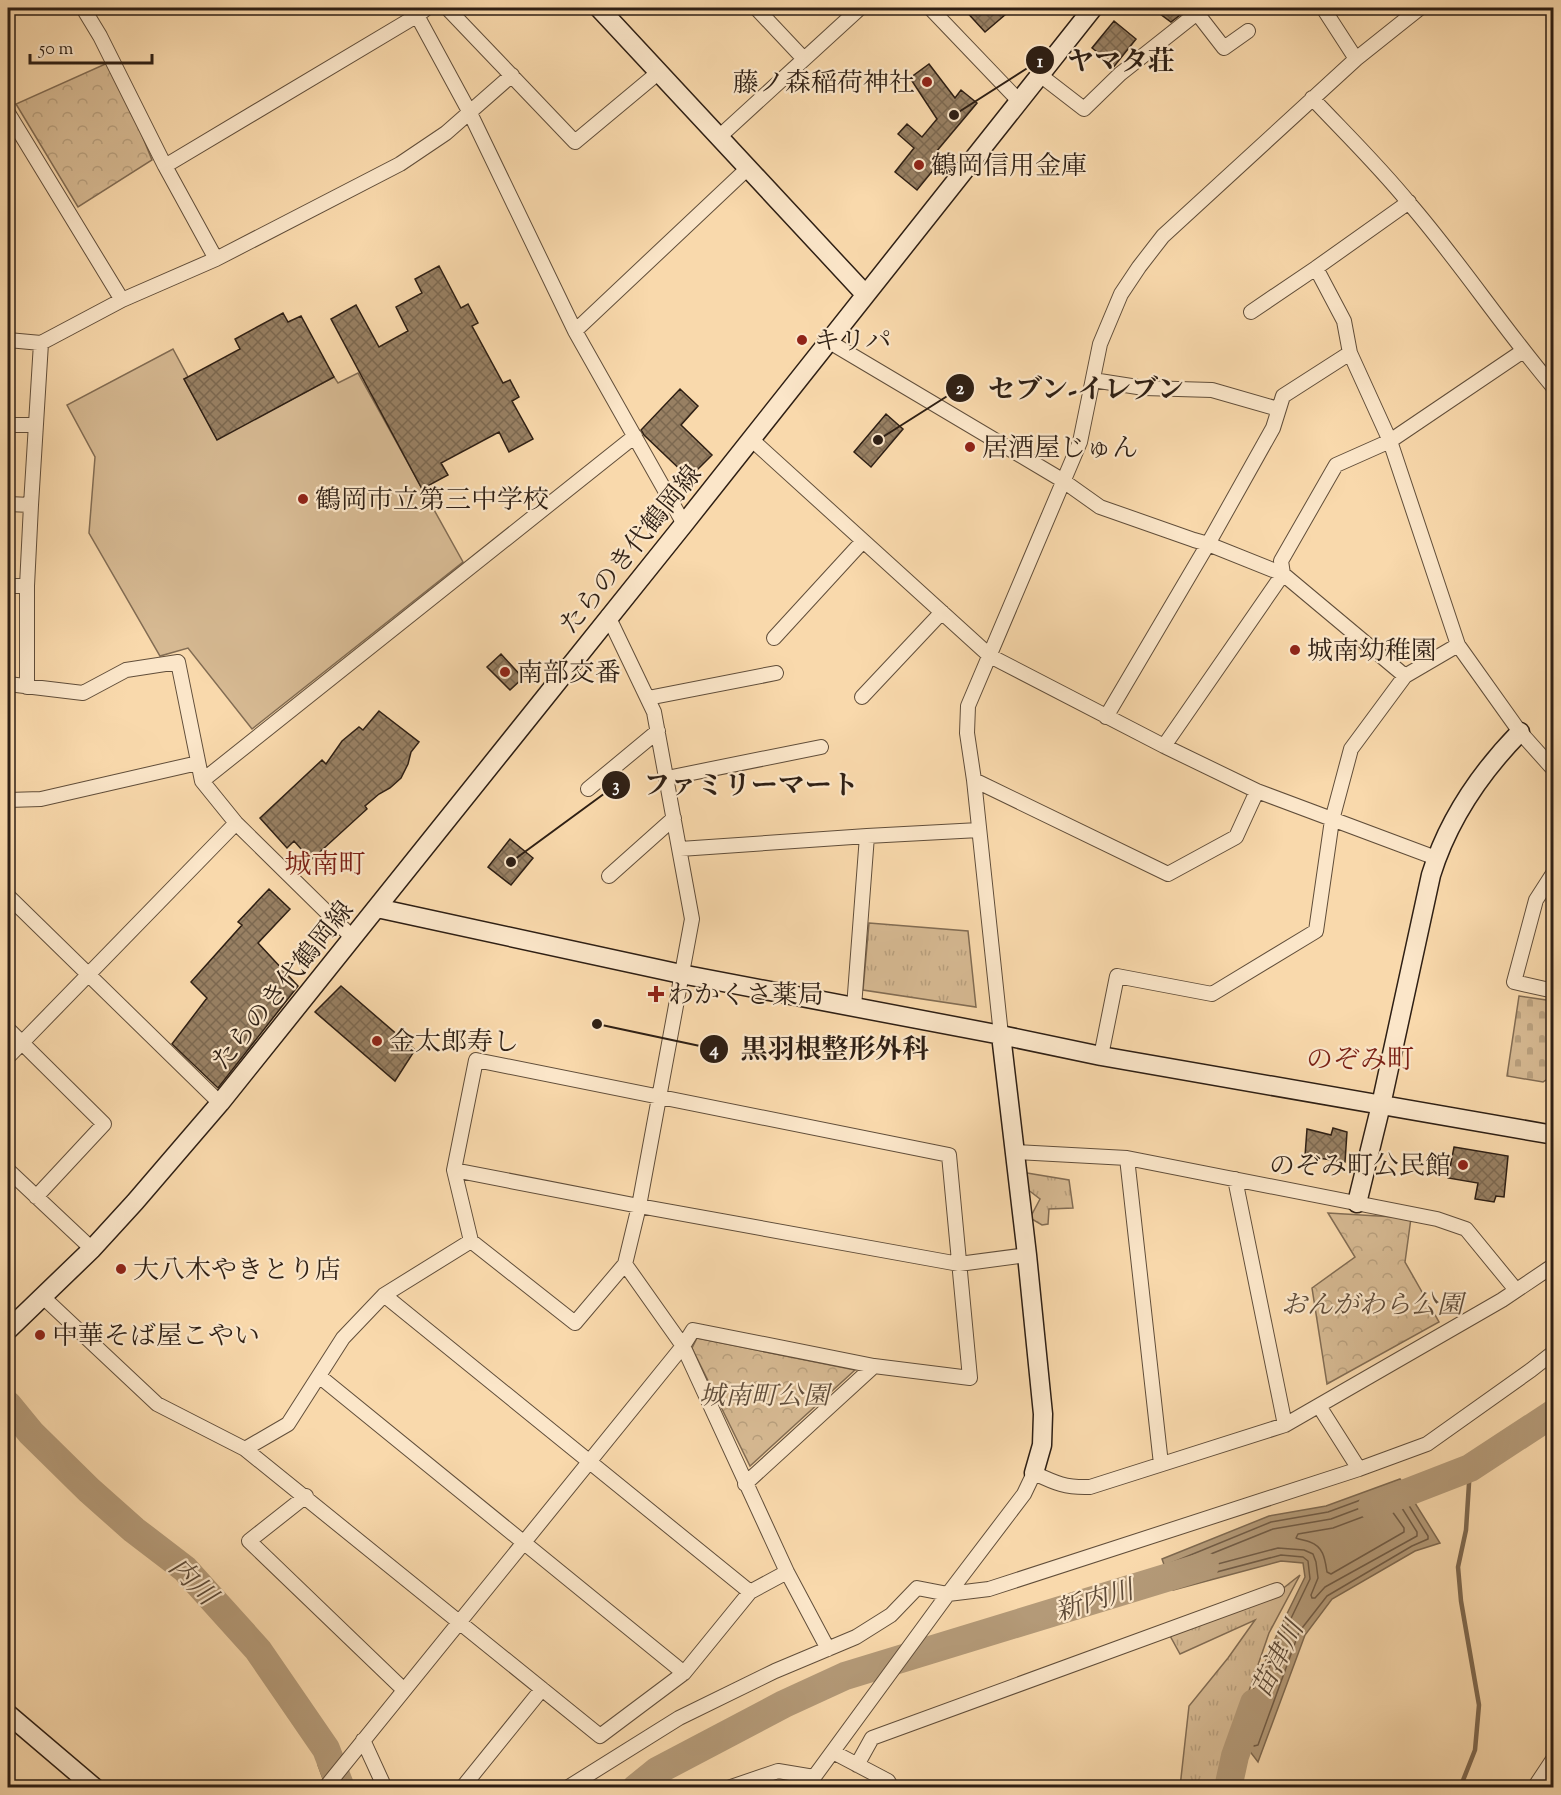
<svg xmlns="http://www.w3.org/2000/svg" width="1561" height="1795" font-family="'Sorts Mill Goudy','Noto Serif JP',serif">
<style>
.grass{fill:url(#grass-tufts);stroke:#826c53;stroke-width:1.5}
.cemetery{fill:url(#cemetery-stones);stroke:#826c53;stroke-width:1.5}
.park{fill:url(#park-crowns);stroke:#826c53;stroke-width:1.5}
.pitch{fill:#d6b992;stroke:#826c53;stroke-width:1.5}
.water{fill:#b49a78;stroke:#7e6950;stroke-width:1.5}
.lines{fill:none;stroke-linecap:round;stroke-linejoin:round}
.shore{stroke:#715c46;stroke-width:1.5}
.stream{stroke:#7e6950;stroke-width:4.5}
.river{stroke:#b49a78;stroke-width:28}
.building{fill:url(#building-cross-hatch);stroke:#2e1f14;stroke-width:1.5}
.street-casing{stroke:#614e3a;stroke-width:16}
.secondary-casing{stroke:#2e1f14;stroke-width:21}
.street{stroke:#fbe6c9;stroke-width:14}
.secondary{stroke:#fbe6c9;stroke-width:18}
.poi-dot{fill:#8f2418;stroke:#fbe6c9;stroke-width:2}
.labels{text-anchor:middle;stroke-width:4.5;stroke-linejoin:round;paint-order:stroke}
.poi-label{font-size:26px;fill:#2e1f14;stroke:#fbe6c9;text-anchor:start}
.street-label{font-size:26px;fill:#2e1f14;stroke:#fbe6c9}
.park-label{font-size:26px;font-style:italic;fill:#604d3a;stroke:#fbe6c9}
.neighbourhood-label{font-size:27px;fill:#7a1f14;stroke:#fbe6c9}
.water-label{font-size:27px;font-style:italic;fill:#5d4a37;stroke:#fbe6c9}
.leader{fill:none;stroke:#2e1f14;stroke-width:2}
.callout-dot{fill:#2e1f14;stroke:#fbe6c9;stroke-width:2}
.mark-label{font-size:18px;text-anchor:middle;font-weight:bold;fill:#fff}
.callout-label{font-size:27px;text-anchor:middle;font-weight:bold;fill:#2e1f14;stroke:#fbe6c9;stroke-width:4.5;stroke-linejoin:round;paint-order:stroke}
</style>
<defs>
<pattern id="grass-tufts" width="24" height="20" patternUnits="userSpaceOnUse" patternTransform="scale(1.5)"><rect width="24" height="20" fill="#d6b992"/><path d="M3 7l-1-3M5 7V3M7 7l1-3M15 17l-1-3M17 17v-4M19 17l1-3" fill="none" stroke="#b89f7d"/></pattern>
<pattern id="cemetery-stones" width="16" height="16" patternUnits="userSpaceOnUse" patternTransform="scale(1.5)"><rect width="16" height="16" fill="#d6b992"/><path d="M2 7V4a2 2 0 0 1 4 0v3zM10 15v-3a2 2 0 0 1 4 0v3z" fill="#b89f7d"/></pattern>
<pattern id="park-crowns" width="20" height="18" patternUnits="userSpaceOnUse" patternTransform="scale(1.5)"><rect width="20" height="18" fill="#d6b992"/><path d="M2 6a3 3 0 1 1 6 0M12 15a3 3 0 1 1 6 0" fill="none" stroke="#b89f7d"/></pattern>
<pattern id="building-cross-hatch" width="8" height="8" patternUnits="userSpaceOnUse" patternTransform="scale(1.5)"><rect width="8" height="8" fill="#988063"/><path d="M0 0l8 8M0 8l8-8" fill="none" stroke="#7c6850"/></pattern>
</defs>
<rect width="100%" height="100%" fill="#f9d9ac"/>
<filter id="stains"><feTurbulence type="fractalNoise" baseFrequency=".00333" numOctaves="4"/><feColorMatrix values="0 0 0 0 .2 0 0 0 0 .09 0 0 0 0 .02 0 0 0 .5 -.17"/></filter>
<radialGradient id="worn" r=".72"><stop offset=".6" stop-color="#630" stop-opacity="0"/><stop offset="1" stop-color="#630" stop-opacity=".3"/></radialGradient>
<path class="grass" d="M869,923L968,931L976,1007L863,990Z
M1027,1173L1069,1180L1073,1208L1049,1209L1048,1224L1042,1225L1030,1218L1040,1199L1027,1189Z
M1300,1575L1269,1633L1232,1740L1221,1787H1180L1189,1706L1228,1658L1255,1620L1180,1654L1169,1634L1272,1597Z"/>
<path class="cemetery" d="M1519,996L1553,1001V1075L1543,1082L1507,1076Z"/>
<path class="park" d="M112,61L152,160L78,207L16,104Z
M1328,1213L1411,1218L1405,1262L1439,1322L1327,1384L1312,1288L1355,1257Z
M697,1338L855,1370L750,1466L692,1348Z"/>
<path class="pitch" d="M173,349L188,377L184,379L217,439L334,377L338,383L358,373L463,562L252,729L188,648L160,656L89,533L95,457L67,405Z"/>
<path class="water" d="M1400,1479L1440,1543L1415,1551L1332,1599L1305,1635L1258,1762L1235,1732L1278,1632L1305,1577L1303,1563L1281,1561L1173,1590L1162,1559L1269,1516L1326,1506Z
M336,1749L355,1787H326L318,1765Z"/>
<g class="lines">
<path class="shore" d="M1396,1487L1398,1488L1428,1536V1539L1412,1546L1327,1596L1299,1632L1258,1745L1254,1746L1243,1730L1283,1635L1310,1579L1308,1561L1303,1557L1281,1555L1179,1582L1176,1581L1171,1563L1271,1522L1328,1512Z
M1392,1496L1395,1497L1417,1532V1536L1325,1587L1315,1598H1312L1311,1595L1318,1578L1316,1562L1313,1554L1304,1550L1278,1548L1184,1573L1181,1571L1180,1568L1181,1566L1273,1529L1331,1519Z
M1389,1507L1404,1528V1532L1331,1574L1327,1572C1325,1560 1324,1547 1310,1542C1305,1540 1300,1540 1296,1538L1298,1534L1333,1528Z"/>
<path class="stream" d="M1460,1788L1475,1750L1479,1705L1461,1601L1458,1567L1466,1530L1470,1468"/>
<path class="river" d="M8,1405L31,1433L89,1490L134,1530L185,1569L258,1650L326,1749L341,1788
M1372,1506L1470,1468L1554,1413
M636,1788L657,1771L784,1704L845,1676L1205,1566
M1228,1788L1235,1756L1254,1703"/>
</g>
<path class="building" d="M963,8H1013L985,32Z
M1152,8H1178L1184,12L1171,22Z
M1114,21L1136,39L1112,69L1098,58L1101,55L1092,48Z
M929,64L955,98L961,90L977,103L936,152L943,158L917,190L895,172L914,148L898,134L907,124L922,137L937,119L910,78Z
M439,266L461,308L468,304L478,323L472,326L503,383L510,380L519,397L512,401L533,439L509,452L499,432L441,463L448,475L422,489L331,319L356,305L379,347L408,331L396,307L422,293L415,279Z
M283,313L288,322L301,316L334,377L217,440L184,379L240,349L235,339Z
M680,389L698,406L681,425L712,455L689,478L644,435L641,430Z
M886,414L903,429L871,467L854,452Z
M501,654L523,678L510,690L487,667Z
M379,711L419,742L411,752L408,764L401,778L390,788L379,794L365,806L367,809L311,860L294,841L287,848L260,818L322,760L326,764L342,741L359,727L363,730Z
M510,839L533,858L511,885L488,867Z
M269,889L290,909L258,943L298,986L218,1088L172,1044L207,998L191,982L242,925L238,922Z
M341,986L415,1050L395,1081L315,1012Z
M1333,1128L1347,1132L1345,1162L1305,1156L1307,1129L1331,1135Z
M1454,1147L1508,1156L1504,1197L1496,1196L1494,1202L1475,1199L1478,1183L1448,1178Z"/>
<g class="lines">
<defs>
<path id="street" d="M83,8L100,36L165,166L216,259
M413,8L470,113L575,331L684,524
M447,8L575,142L659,72
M756,8L804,59
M930,8L1019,101
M1193,8L1224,48L1248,31
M1323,8L1356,59
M1040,75L1084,109L1120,74L1197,13
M1312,98C1345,133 1379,166 1409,203C1460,262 1503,328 1554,388
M8,113L122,300
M719,137L860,8
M165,166L418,15L427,8
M1316,268L1344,321L1350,353L1390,441L1458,645L1520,732L1554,770
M1251,312L1316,268L1409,202
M575,331L748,168
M8,340L41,343L122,300L216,259L400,164L446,133L512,75
M828,341L1062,480L1100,507L1194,540L1208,544L1283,574L1405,676
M1093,380L1144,388L1212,390L1278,409
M8,425H35
M751,439L990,656L1164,746L1257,791L1436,858
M8,504L31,505
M8,586H27
M608,616L654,712L692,919L639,1206L625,1264L683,1346L787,1572L828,1649
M774,638L863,541
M8,684L83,693L126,670L178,662L202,781L236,823L352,937
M27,687V586L31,505L41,343
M862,697L942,612
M648,698L776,673
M1106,717L1208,544L1273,428L1283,396L1350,353
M1164,746L1283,574L1281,561L1336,465L1390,441L1523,351
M667,778L821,747
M974,780L1168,874L1236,837L1257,791
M202,781L635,436
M588,789L658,731
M8,800L41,799L198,763
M680,849L867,836L979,830
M1554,872L1536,900L1514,982L1554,991
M609,876L674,818
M8,896L220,1103
M854,1007L867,836
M8,1029L104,1124L36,1197
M1001,1035L974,780L967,733L968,706L1080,442L1100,344L1121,294L1139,267L1163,236L1356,59L1420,8
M1101,1056L1117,976L1212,994L1316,931L1332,820L1351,749L1405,676L1458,645
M8,1057L236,823
M1015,1152L1127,1158L1437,1219L1466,1229L1516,1290
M1127,1158L1161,1464
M8,1170L92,1249
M454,1170L639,1206L959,1264L1027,1255
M1235,1179L1285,1425
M471,1241L575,1323L625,1264
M384,1295L750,1592
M43,1297L157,1404L245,1449L600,1736L684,1673L750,1592L787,1572
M319,1376L684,1673
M1319,1406L1359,1469
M245,1449L288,1424L343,1338L384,1295L471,1241L454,1170L476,1060L949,1155L970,1378L874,1366L693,1330L683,1346L325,1788
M745,1484L874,1366
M306,1496L249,1541L404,1690
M363,1740L385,1788
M833,1752L888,1781L892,1788
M857,1765L872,1738L1277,1590
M462,1788L542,1689
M567,1788L679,1718L775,1671L856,1637L891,1615L917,1588L948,1594L989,1589L1359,1469L1427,1444L1531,1370L1554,1352
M728,1788L778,1771L814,1777
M806,1788L948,1594L1024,1494L1034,1473C1055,1483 1066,1488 1090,1487L1285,1425L1502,1300L1554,1265
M1534,1788L1554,1758"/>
<path id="secondary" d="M599,8L865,294
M377,908L681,974L1001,1035L1101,1056L1554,1135
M1001,1035L1027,1255L1043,1414L1042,1445L1034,1473
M1357,1203L1381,1105L1431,875C1448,820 1480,773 1520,732
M8,1330L92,1249L135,1202L220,1103L684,524L1093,8
M8,1714L95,1788"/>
</defs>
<use href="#street" class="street-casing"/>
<use href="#secondary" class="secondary-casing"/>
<use href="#street" class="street"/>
<use href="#secondary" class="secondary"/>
</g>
<g class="poi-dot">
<circle cx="927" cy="82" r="6"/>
<circle cx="919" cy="165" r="6"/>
<circle cx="802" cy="340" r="6"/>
<circle cx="970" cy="447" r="6"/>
<circle cx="303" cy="499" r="6"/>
<circle cx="1295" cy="650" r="6"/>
<circle cx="505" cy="672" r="6"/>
<path d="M653 985h6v6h6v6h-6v6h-6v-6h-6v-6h6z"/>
<circle cx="377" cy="1041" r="6"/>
<circle cx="1463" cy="1165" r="6"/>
<circle cx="121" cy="1269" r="6"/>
<circle cx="40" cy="1335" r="6"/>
</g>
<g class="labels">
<g class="poi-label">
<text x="915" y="91" text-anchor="end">藤ノ森稲荷神社</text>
<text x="931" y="174">鶴岡信用金庫</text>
<text x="814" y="349">キリパ</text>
<text x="982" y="456">居酒屋じゅん</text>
<text x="315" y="508">鶴岡市立第三中学校</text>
<text x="1307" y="659">城南幼稚園</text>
<text x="517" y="681">南部交番</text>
<text x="668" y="1003">わかくさ薬局</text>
<text x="389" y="1050">金太郎寿し</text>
<text x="1451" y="1174" text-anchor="end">のぞみ町公民館</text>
<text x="133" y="1278">大八木やきとり店</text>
<text x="52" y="1344">中華そば屋こやい</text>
</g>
<g class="street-label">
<text transform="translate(630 549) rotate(-51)" y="9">たらのき代鶴岡線</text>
<text transform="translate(282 985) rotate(-51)" y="9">たらのき代鶴岡線</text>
</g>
<g class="park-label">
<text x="1372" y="1313">おんがわら公園</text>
<text x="764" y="1404">城南町公園</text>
</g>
<g class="neighbourhood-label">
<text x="325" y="873">城南町</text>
<text x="1360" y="1068">のぞみ町</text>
</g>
<g class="water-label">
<text transform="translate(193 1581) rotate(45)" y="9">内川</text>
<text transform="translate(1094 1600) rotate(-17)" y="9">新内川</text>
<text transform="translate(1277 1659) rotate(-63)" y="9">苗津川</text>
</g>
</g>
<path class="leader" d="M954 115L1040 60M878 440L960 388M511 862L616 785M597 1024L714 1049"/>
<g class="callout-dot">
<circle cx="954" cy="115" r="6"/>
<circle cx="878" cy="440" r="6"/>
<circle cx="511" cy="862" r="6"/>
<circle cx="597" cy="1024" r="6"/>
<circle cx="1040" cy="60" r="15"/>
<circle cx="960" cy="388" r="15"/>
<circle cx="616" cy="785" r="15"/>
<circle cx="714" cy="1049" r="15"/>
</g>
<g class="mark-label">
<text x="1040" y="67">1</text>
<text x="960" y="394">2</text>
<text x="616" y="791">3</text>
<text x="714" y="1055">4</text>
</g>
<g class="callout-label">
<text x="1121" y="70">ヤマタ荘</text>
<text x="1086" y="398">セブン-イレブン</text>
<text x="751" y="794">ファミリーマート</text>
<text x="835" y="1058">黒羽根整形外科</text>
</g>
<rect width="1561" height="1795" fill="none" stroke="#f9d9ac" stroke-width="30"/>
<rect x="9" y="9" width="1543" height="1777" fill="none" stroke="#2e1f14" stroke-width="3"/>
<rect x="15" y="15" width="1531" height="1765" fill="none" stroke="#2e1f14" stroke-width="1.5"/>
<path d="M30 54v9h122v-9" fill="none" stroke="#2e1f14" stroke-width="3"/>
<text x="39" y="54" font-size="18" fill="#2e1f14" stroke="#fbe6c9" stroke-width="4.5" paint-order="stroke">50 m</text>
<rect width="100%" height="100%" filter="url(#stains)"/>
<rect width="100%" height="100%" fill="url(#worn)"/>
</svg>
